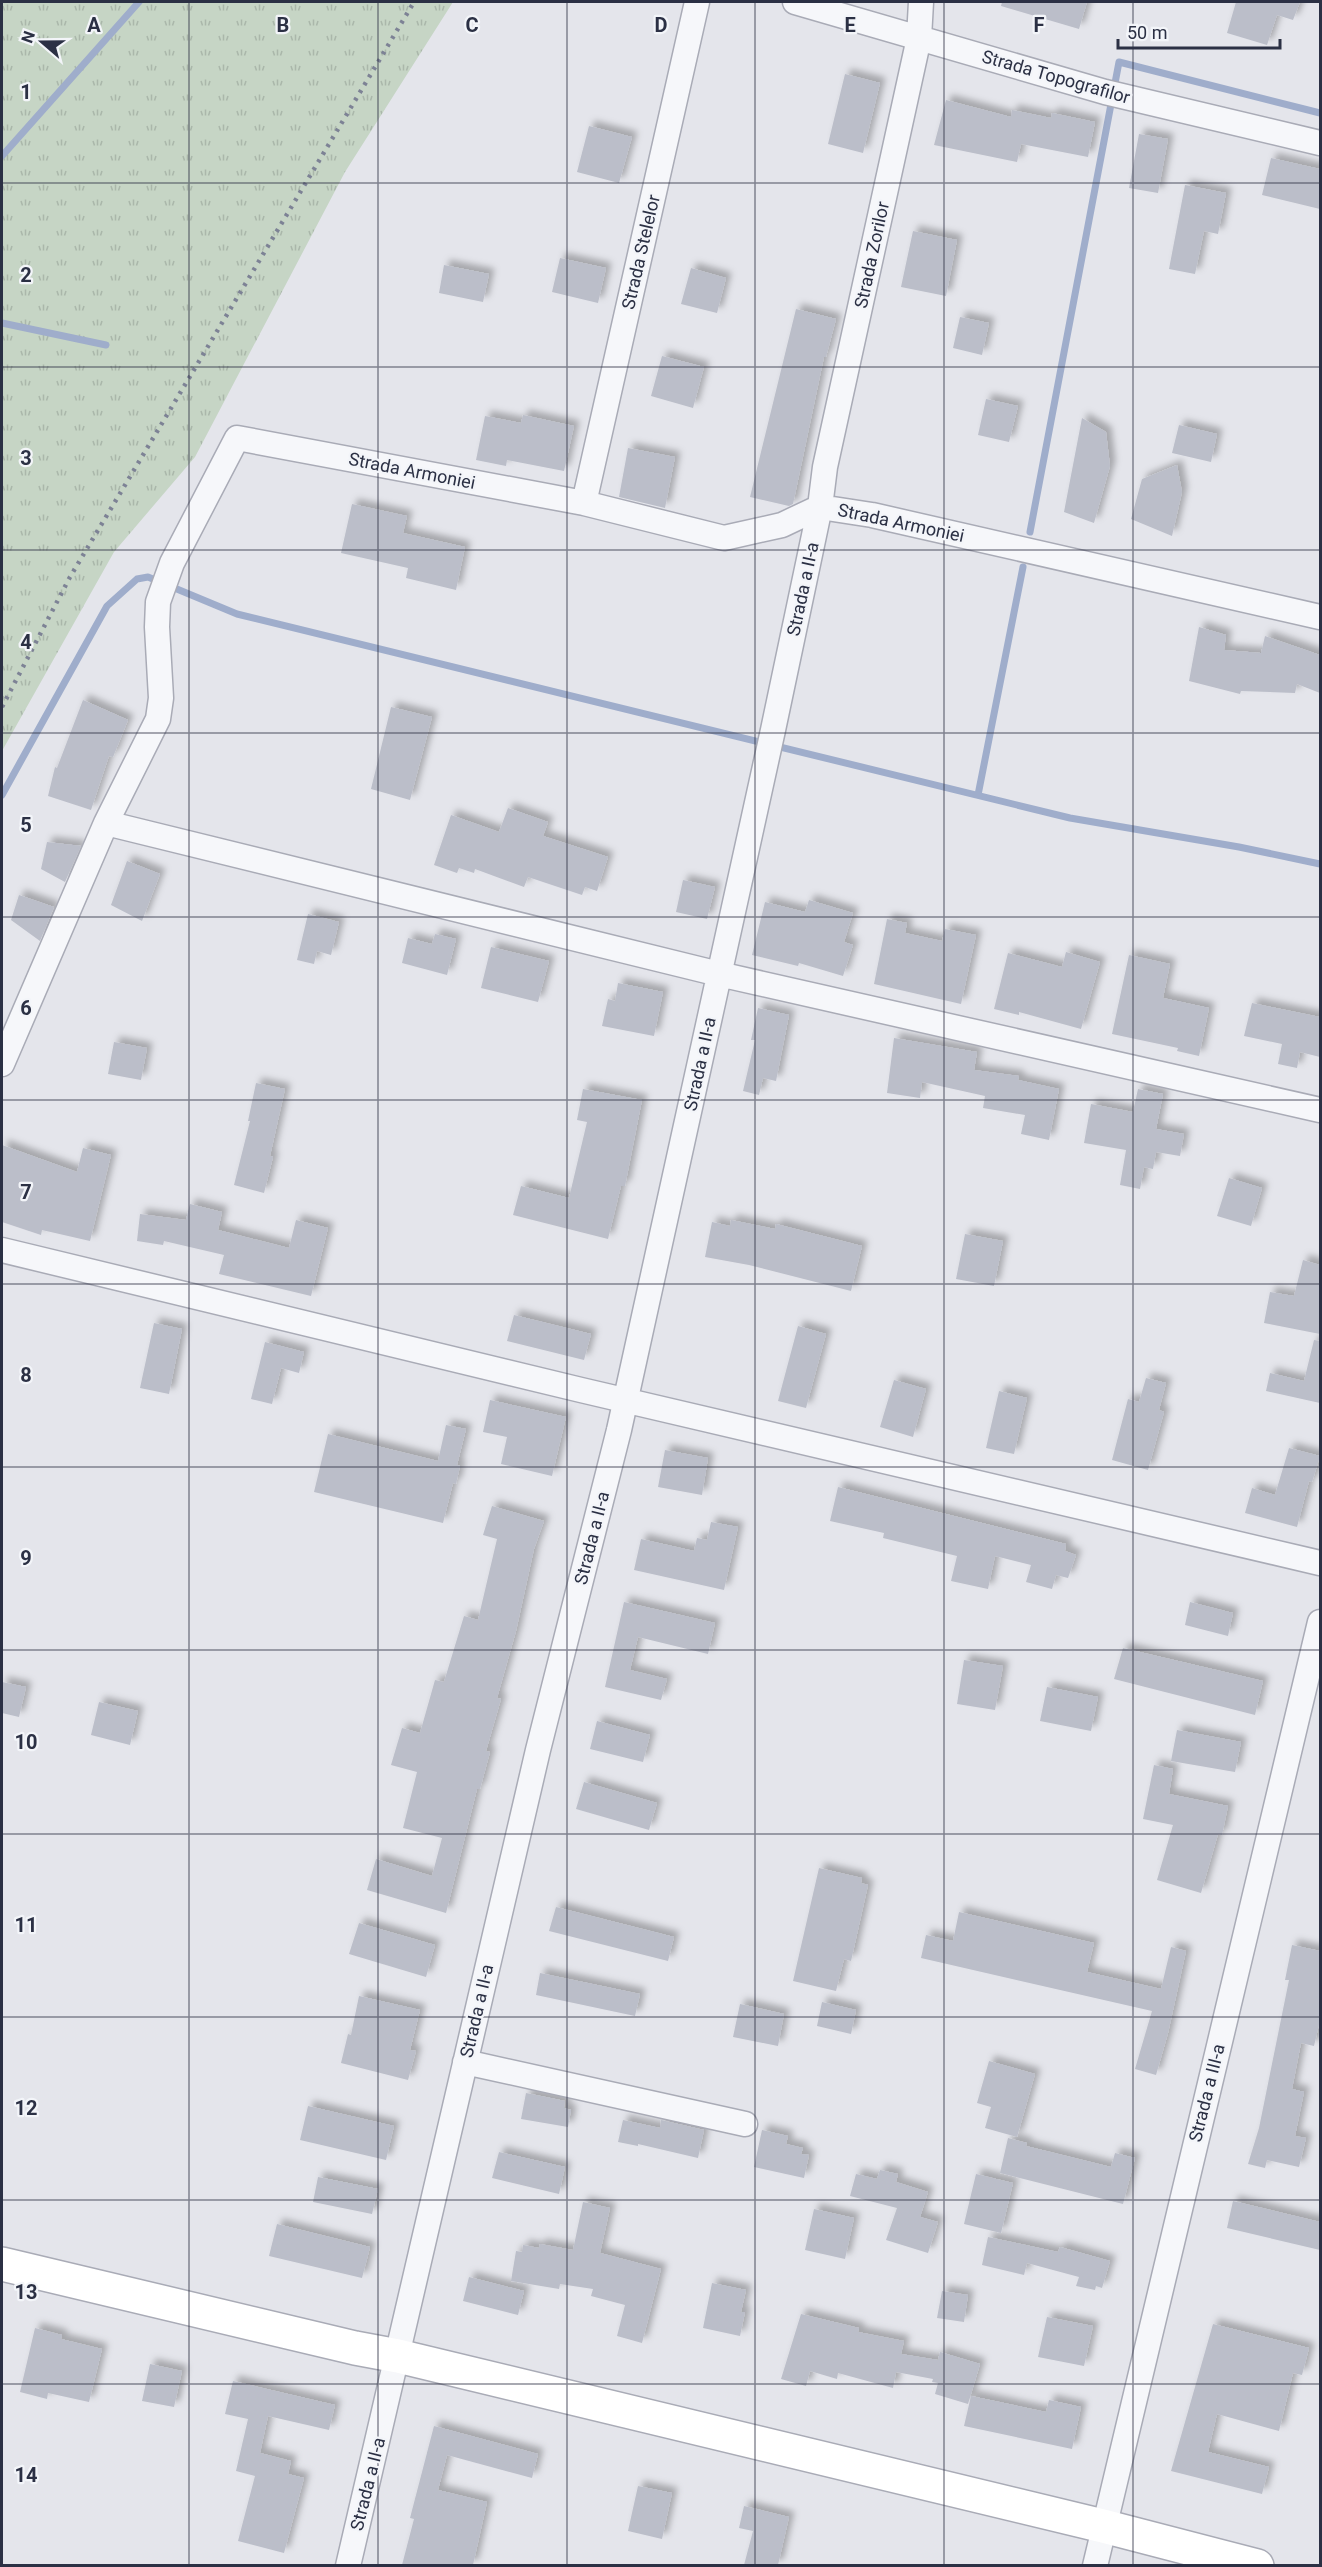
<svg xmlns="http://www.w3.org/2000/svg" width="1322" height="2567" font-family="Roboto,sans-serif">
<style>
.grass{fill:url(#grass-tufts)}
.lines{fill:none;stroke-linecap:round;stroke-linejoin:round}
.stream{stroke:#9fadcb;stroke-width:7}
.building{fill:#bbbec9;filter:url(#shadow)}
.minor-casing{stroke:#a9abb6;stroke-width:27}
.secondary-casing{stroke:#a9abb6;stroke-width:36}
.minor{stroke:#f6f7fa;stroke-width:24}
.secondary{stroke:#fff;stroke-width:33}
.rail{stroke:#7d8295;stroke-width:4.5;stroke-dasharray:3 6;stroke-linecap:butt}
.grid{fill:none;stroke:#2b3044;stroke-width:1.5;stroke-opacity:0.55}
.labels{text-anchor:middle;stroke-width:4.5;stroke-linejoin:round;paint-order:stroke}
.street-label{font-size:18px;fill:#2b3044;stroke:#f3f5f9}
.grid-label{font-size:20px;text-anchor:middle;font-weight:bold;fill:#2b3044;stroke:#f3f5f9;stroke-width:4.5;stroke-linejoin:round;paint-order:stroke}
</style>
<defs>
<pattern id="grass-tufts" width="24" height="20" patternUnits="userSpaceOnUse" patternTransform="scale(1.5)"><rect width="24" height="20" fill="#c6d5c5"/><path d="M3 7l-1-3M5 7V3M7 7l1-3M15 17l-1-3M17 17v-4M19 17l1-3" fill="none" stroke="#aab7aa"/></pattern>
<filter id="shadow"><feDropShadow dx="5.5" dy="-5.5" stdDeviation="3" flood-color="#0004"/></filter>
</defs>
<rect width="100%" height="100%" fill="#e4e5eb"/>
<path class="grass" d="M2,2H453L345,172L195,457L114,552L2,751Z"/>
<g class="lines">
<path class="stream" d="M2,156L139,2
M2,323L106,345
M1030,532L1119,62L1320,113
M2,795L107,606L137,579L148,577L237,614L1070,818L1239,847L1320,864
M978,795L1023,567"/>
</g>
<path class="building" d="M1002,2H1087L1079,29L1001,6Z
M1236,2H1300L1293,20L1277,15L1267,45L1227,33Z
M845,74L880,83L863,153L828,144Z
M946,100L1011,117L1012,110L1051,118L1052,113L1095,122L1088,157L1021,144L1017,162L934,145Z
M589,126L632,137L619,183L577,172Z
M1139,134L1168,139L1158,193L1129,188Z
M1271,158L1320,169V209L1262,195Z
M1185,185L1226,193L1218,234L1204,231L1195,274L1169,269Z
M913,231L957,240L946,296L901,287Z
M560,258L606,268L598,303L552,292Z
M444,265L489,274L483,302L439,293Z
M691,268L726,278L717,313L681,304Z
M796,309L836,319L826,357H824L793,504L789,506L750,497Z
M960,317L989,323L982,355L953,348Z
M662,356L704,367L693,408L651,396Z
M986,399L1018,406L1009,442L978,435Z
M523,415L574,426L564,471L507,460L506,466L476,460L485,416L521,423Z
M1082,418L1106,432L1110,466L1094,523L1064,512Z
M1179,425L1217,434L1211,462L1172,453Z
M628,448L675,457L665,508L619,497Z
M1177,465L1182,492L1172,536L1131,519L1142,479Z
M352,504L407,516L403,533L465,547L456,590L406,578L408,568L341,553Z
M1199,627L1226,635L1224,650L1261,653L1265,636L1320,655V693L1297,684L1295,693L1241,691L1240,694L1189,681Z
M83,700L128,720L113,757L109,756L91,810L48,796L55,767L57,768Z
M391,707L432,717L410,800L371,789Z
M508,808L548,822L543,836L608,857L597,891L585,887L582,895L528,877L524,887L475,869L474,873L459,868L457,873L434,865L451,815L499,832Z
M47,842L81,846L65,882L41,869Z
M127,861L160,874L142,921L111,905Z
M683,880L715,887L707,919L676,912Z
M19,895L54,907L40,941L11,920Z
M809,900L853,913L844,942L853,945L843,976L799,963L798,966L752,955L765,902L805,912Z
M308,914L339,922L331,955L317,951L314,964L297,960Z
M887,919L907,923L905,933L942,941L945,929L976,935L961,1004L874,984Z
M435,934L456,939L447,975L402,963L408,938L432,944Z
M491,947L549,961L538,1002L481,988Z
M1066,952L1100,962L1081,1029L1019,1012V1015L994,1009L1008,953L1062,967Z
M1129,955L1170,964L1163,998L1209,1008L1199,1056L1177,1051L1178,1048L1112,1034Z
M618,983L663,992L654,1036L602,1026L608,999L615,1001Z
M1252,1003L1320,1017V1057L1300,1052L1297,1068L1278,1064L1282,1044L1244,1036Z
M758,1008L789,1015L776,1081L763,1078L759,1095L743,1091L755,1040H751Z
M894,1038L977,1052L974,1070L1019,1076L1018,1080L1059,1089L1049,1140L1021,1134L1025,1115L983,1108L985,1096L922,1082L920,1098L887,1093Z
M114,1042L147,1048L141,1080L108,1074Z
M256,1083L285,1089L270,1156L273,1157L264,1193L234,1185L250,1121H248Z
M583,1089L642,1100L625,1186H621L608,1239L513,1215L521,1186L569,1198L587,1122L577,1120Z
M1138,1089L1163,1094L1156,1129L1184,1134L1180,1156L1156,1152L1153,1169L1144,1167L1140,1189L1120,1185L1126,1150L1084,1143L1091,1104L1133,1112Z
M2,1145L77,1172L83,1148L111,1155L90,1241L42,1230L41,1235L2,1222Z
M1229,1178L1262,1188L1251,1226L1217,1216Z
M190,1204L222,1212L218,1230L289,1248L296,1220L328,1228L311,1296L219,1274L224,1255L164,1241L163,1245L137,1241L140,1214L186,1220Z
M731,1220L775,1229L776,1224L862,1246L851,1291L749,1265L705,1257L712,1222L730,1226Z
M965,1234L1003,1241L994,1286L956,1279Z
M1303,1260L1320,1265V1334L1264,1323L1270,1292L1294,1296Z
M514,1315L591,1334L584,1360L507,1341Z
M154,1323L182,1329L169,1394L140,1388Z
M798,1326L826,1334L806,1408L778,1401Z
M1314,1340L1320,1341V1403L1266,1391L1270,1373L1304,1381Z
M265,1342L304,1352L299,1373L281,1368L272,1404L251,1399Z
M1146,1378L1166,1383L1159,1410L1164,1412L1148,1470L1112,1460L1128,1399L1139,1402Z
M894,1380L926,1389L913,1437L880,1427Z
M999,1391L1027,1398L1014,1454L986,1448Z
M490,1400L566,1417L552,1476L501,1464L507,1437L483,1432Z
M446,1425L466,1429L457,1465L460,1466L456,1484L453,1483L443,1523L314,1492L328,1434L438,1461Z
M1289,1448L1320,1456L1312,1482L1309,1481L1297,1527L1245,1513L1252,1488L1275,1495Z
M665,1450L708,1458L702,1495L658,1487Z
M838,1487L1066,1544L1065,1551L1076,1555L1068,1578L1056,1575L1052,1589L1026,1582L1031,1565L995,1556L988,1589L951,1581L957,1556L883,1538L884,1533L830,1521Z
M492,1506L544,1521L534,1549L516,1631L497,1698L501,1699L486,1751L490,1752L480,1789H477L446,1913L367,1890L376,1859L432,1876L442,1838L403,1828L417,1772L391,1765L402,1728L420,1733L435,1680L444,1682L464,1616L478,1620L497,1539L483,1535Z
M711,1522L738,1527L724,1590L634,1570L641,1539L694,1551L697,1538L707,1540Z
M624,1602L715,1623L708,1654L638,1637L630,1670L667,1679L661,1700L605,1687Z
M1190,1602L1233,1613L1228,1636L1185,1625Z
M1123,1648L1263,1681L1255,1715L1114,1679Z
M964,1660L1003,1666L995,1710L957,1704Z
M2,1682L26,1687L19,1717L2,1713Z
M1047,1687L1098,1697L1091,1731L1040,1721Z
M99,1702L138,1711L130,1745L91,1735Z
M597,1721L650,1735L643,1762L590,1749Z
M1177,1730L1241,1742L1235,1772L1171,1761Z
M1154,1765L1173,1769L1169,1794L1228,1806L1222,1835L1218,1834L1201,1893L1157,1880L1173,1825L1143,1819Z
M584,1782L657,1803L649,1830L576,1809Z
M819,1868L862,1878L861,1883L868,1885L851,1961L844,1959L836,1991L793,1981Z
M556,1907L674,1937L668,1961L549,1931Z
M959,1912L1094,1943L1087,1972L1161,1989L1171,1947L1186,1951L1168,2033L1156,2075L1135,2069L1152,2011L921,1958L926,1935L953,1941Z
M359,1923L435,1945L426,1977L349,1954Z
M1292,1945L1320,1951V2020L1314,2046L1301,2043L1292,2089L1304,2092L1295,2136L1306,2138L1299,2167L1267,2160L1265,2168L1248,2164L1259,2128L1289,1980H1285Z
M540,1973L640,1994L635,2016L536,1995Z
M359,1996L420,2010L410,2050L416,2051L408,2080L341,2063L348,2034L351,2035Z
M822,2002L856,2010L851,2034L817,2026Z
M740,2004L784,2014L778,2046L733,2037Z
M989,2061L1035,2074L1017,2137L985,2128L991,2107L977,2103Z
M526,2093L565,2101L564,2108L571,2110L568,2127L521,2119Z
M308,2106L394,2126L386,2160L300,2140Z
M623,2120L660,2128L661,2120L704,2130L698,2158L638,2144V2146L618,2142Z
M762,2130L788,2136L786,2144L803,2148L801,2154L809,2155L804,2178L754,2167Z
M1008,2138L1027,2143L1026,2146L1111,2167L1115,2153L1135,2158L1123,2204L1000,2173Z
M499,2152L565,2167L559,2194L492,2178Z
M880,2170L898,2174L896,2182L928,2192L920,2217L938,2222L928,2253L886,2240L897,2208L850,2196L856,2174L877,2179Z
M976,2174L1013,2183L1001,2233L964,2224Z
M318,2177L378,2189L372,2214L313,2202Z
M1233,2201L1320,2222V2250L1227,2228Z
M583,2202L610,2208L600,2253L661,2269L642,2343L617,2336L625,2305L591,2296L593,2289L560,2284L559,2289L511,2281L516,2251L522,2252L523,2245L539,2248L540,2244L573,2250Z
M814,2209L854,2218L845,2259L805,2250Z
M277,2224L370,2247L362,2278L269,2256Z
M988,2237L1058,2252L1060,2247L1110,2261L1102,2288L1096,2286L1095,2290L1076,2286L1079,2277L1027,2263L1024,2275L982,2265Z
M469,2277L524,2291L518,2315L463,2301Z
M712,2283L746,2290L741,2312H745L740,2336L703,2328Z
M942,2291L968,2295L964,2322L937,2318Z
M801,2314L859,2328L858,2332L904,2341L901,2354L938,2360L940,2352L980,2364L968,2404L935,2394L938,2383L932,2382L933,2379L896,2372L893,2388L838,2373L837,2379L810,2371L806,2386L781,2379Z
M1047,2317L1093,2326L1084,2366L1038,2357Z
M1213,2324L1309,2348L1302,2375L1293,2373L1279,2431L1217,2414L1208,2452L1269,2467L1262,2494L1171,2471Z
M35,2328L62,2335L61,2339L102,2349L89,2402L48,2393L47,2399L20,2392Z
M150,2364L182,2371L174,2407L142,2401Z
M233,2381L335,2405L329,2430L268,2416L260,2453L291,2461L288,2474L304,2478L284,2553L238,2541L255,2476L236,2471L248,2419L225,2414Z
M971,2396L1046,2412L1049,2400L1081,2407L1072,2449L964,2426Z
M434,2426L538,2454L532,2478L447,2455L438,2490L487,2502L473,2565H402L414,2519L410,2518Z
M638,2486L672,2493L662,2539L628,2531Z
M744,2506L789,2517L778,2565H744L753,2531L739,2528Z"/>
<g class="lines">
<defs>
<path id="minor" d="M795,2L1105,92L1320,143
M584,503L697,2
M106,823L719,974L1320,1110
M2,1064L106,823L158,719L161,698L157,627L158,602L172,563L237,438L584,503L724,538L782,525L820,507L872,515L1320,617
M2,1250L581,1390L1320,1563
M465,2062L745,2124
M348,2566L538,1750L619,1430L773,730L820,507L825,467L919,38L921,2
M1095,2566L1320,1622"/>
<path id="secondary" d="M2,2264L355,2348L398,2356L1103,2526L1257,2566"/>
</defs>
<use href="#minor" class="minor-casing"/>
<use href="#secondary" class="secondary-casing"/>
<use href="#minor" class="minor"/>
<use href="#secondary" class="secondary"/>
<path class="rail" d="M2,707L70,577L414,2"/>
</g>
<path class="grid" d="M189,2V2566M378,2V2566M567,2V2566M755,2V2566M944,2V2566M1133,2V2566M2,183H1320M2,367H1320M2,550H1320M2,733H1320M2,917H1320M2,1100H1320M2,1284H1320M2,1467H1320M2,1650H1320M2,1834H1320M2,2017H1320M2,2200H1320M2,2384H1320"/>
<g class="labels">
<g class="street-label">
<text transform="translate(1056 77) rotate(16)" y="6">Strada Topografilor</text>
<text transform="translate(641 252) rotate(-77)" y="6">Strada Stelelor</text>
<text transform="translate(872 255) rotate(-78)" y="6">Strada Zorilor</text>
<text transform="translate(412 471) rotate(11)" y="6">Strada Armoniei</text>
<text transform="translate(901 523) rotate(12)" y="6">Strada Armoniei</text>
<text transform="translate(803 589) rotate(-78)" y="6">Strada a II-a</text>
<text transform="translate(700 1064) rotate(-78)" y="6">Strada a II-a</text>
<text transform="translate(592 1538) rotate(-76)" y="6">Strada a II-a</text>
<text transform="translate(477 2011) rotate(-77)" y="6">Strada a II-a</text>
<text transform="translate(1207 2093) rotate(-76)" y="6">Strada a III-a</text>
<text transform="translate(368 2484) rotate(-76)" y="6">Strada a II-a</text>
</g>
</g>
<g class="grid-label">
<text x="94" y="32">A</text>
<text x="283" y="32">B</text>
<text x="472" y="32">C</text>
<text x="661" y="32">D</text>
<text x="850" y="32">E</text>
<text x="1039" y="32">F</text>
<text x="26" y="99">1</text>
<text x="26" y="282">2</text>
<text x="26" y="465">3</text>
<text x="26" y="649">4</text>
<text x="26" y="832">5</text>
<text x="26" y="1015">6</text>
<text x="26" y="1199">7</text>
<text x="26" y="1382">8</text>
<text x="26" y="1565">9</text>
<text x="26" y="1749">10</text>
<text x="26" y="1932">11</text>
<text x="26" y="2115">12</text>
<text x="26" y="2299">13</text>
<text x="26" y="2482">14</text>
</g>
<rect width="1322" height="2567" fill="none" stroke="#2b3044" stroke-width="6"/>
<g transform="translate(42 42) rotate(290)" stroke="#f3f5f9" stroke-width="4.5" paint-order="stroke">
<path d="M0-4.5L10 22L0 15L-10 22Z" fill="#2b3044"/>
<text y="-9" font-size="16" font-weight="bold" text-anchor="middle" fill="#2b3044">N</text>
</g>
<path d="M1118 39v9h162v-9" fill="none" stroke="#2b3044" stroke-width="3"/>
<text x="1127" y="39" font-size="18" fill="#2b3044" stroke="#f3f5f9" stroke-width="4.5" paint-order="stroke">50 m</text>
</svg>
